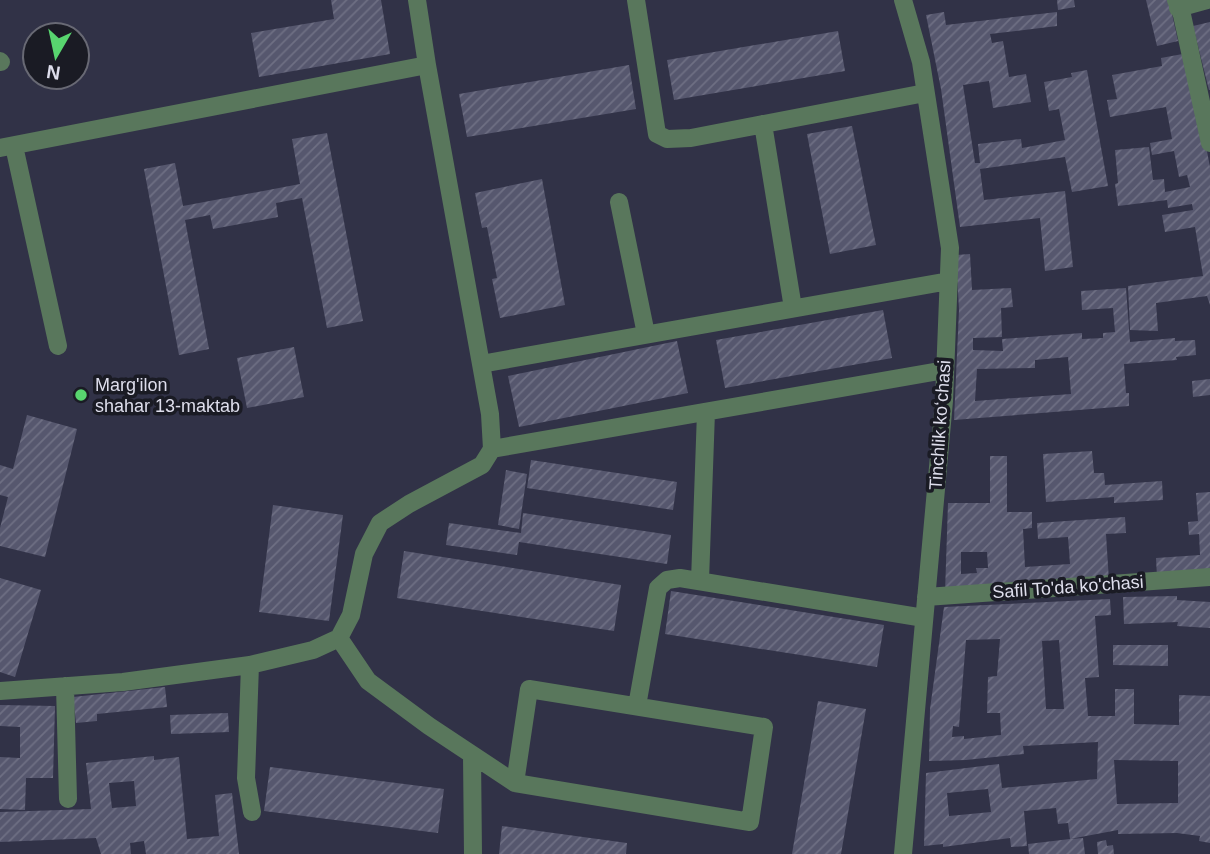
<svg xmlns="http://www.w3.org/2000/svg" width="1210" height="854" font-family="Arial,sans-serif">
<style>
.building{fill:url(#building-hatch);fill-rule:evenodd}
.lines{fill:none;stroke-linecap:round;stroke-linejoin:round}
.minor{stroke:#59775c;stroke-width:18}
.poi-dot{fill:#58d56f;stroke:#1a1b24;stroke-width:2.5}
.labels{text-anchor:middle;stroke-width:7;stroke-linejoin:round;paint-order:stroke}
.poi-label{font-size:18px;fill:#dedeec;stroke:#1a1b24;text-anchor:start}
.street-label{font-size:18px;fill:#dedeec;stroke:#1a1b24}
</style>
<defs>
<pattern id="building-hatch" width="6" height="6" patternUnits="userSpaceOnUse" patternTransform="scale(1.75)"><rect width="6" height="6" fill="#56576e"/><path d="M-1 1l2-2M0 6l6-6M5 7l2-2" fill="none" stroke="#6e6f83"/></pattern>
</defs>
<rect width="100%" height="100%" fill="#313247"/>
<path class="building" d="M331,0H381L390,54L259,77L251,33L334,19Z
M1057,0H1074L1075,7L1058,10Z
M1146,0H1169L1178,41L1157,46Z
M944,12L946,25L1057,12V26L990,34L992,43L1003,41L1009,77L1026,74L1031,102L993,108L989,81L963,85L975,163H980L978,144L1021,139L1022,148L1065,140L1059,109L1049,111L1044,82L1072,77L1071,73L1087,70L1108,186L1072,192L1065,157L980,169L984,200L1065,191L1073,267L1045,271L1040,218L960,227L941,89L926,15Z
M1210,22V90H1209L1193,26Z
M838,31L845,71L674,100L667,60Z
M1188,53L1210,167V305L1207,296L1156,303L1158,331L1130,330L1128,286L1203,276L1195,227L1165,232L1162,215L1193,210L1192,204L1168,208L1167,200L1118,206L1115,184L1118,183L1115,150L1149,147L1153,180L1164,179L1165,192L1190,187L1187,175L1179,177L1174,151L1152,155L1150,143L1172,139L1166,107L1110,117L1107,100L1117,99L1112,75L1162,66L1161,58Z
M629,65L636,109L467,137L459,94Z
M852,126L876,245L830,254L807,134Z
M327,133L363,321L327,328L302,198L276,203L278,217L213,229L210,215L185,220L209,349L179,355L144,169L175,163L183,206L300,184L292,139Z
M542,179L565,305L500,318L492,279L497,278L487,227L482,228L475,193Z
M970,254L972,290L1011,288L1013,307L1001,308L1002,337L973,338V350L1003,351L1002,339L1082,333V339L1103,338V333L1115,332L1113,308L1082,310L1081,291L1126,288L1130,342L1175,338V341L1195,340L1196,355L1176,357L1177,360L1124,364L1126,393H1129V406L954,420L959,310L956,255ZM1068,357L1071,394L975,401L977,369L1035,368V360Z
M883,310L892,358L725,388L716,340Z
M677,341L688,393L519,427L508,376Z
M294,347L304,397L247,408L237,358Z
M1210,379V395L1193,397L1192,381Z
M27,415L77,429L45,557L0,546V528L8,497L0,495V465L13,469Z
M1092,451L1094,473H1104L1105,485L1162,481L1163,500L1114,503V497L1046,502L1043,454Z
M990,456H1007V512H1032V528L1023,529L1025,567L1070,564L1068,537L1038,539L1037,523L1125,517L1126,533L1106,534L1109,581L945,593L948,503H990ZM961,552H987L988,568H976L977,573L961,574Z
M531,460L677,482L673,510L527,488Z
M506,470L527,474L519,529L498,525Z
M1210,492V573L1157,577L1156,558L1200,555L1199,534L1189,535L1188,522L1198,521L1196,493Z
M273,505L343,515L329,621L259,612Z
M523,513L671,535L667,564L519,542L517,555L446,545L449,523L521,533Z
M404,551L621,585L614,631L397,598Z
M0,578L41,590L15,677L0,672Z
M671,591L884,625L877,667L665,634Z
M1177,596V600L1210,602V628L1177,626L1178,622L1124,624L1123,597Z
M1110,599L1111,615L1095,616L1099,677L1085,678L1088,716H1115V689H1134V724L1179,725V695L1210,696V843L1199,841L1200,836L1177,833L1118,834V830L1070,839L1083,838L1085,854H1029L1028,844L1070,839L1068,823L1058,824L1056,808L1024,811L1027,846L1011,847L1010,838L943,847V844L924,846L926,773L999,764L1002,788L1097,779L1098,742L1023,746L1024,754L966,760L929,761L930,709L944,607ZM1000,639L997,676L988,677L987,713H1000L1001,735L964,739V736L952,737L953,726L959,727L966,640ZM1059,640L1064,709H1046L1042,641ZM1114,760L1178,761V803L1117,804ZM988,789L991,812L949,816L947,793Z
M1113,645H1168V666L1113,665Z
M165,687L167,707L97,714V721L76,723L73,697Z
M818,701L866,709L841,854H792Z
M0,705L55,706L53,778H26L25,810L0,809V757L20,758V727L0,726Z
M228,713L229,732L171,734L170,715Z
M154,756V760L179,757L187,839L219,836L215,795L232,793L239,854H146L144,841L130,843L131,854H101L96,838L0,842V812L91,809L86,763ZM134,781L136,806L112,808L109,783Z
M270,767L444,789L438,833L264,811Z
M502,826L627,843L626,854H499Z
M1106,840L1107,846L1113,845L1114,854H1098L1097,842Z"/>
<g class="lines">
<path class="minor" d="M636,0L657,134L667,139L691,138L925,93
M1176,0L1182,15L1210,143
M1178,8L1207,0
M0,61L1,62
M763,124L793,308
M14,146L58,346
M0,148L427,65
M619,202L646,334
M481,364L949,281
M492,449L945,370
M700,581L706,412
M926,597L1210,577
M339,638L368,681L429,726L515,783
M250,665L246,778L252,812
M65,686L68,799
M529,689L764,727L750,822L515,783Z
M0,691L123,682L250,665L313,650L339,638L351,615L364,554L380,523L409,504L482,465L492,449L490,414L427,65L417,0
M637,706L658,588L667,580L680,578L924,618
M472,755L473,854
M903,854L944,401L950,248L921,62L903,0"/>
</g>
<circle class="poi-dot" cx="81" cy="395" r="7"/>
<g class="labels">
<g class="poi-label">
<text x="95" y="391">Marg'ilon<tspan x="95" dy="21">shahar 13-maktab</tspan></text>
</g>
<g class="street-label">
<text transform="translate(940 425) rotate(-86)" y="6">Tinchlik koʻchasi</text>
<text transform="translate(1068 587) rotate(-4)" y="6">Safil To'da ko'chasi</text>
</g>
</g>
<g transform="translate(56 56) rotate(189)"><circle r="33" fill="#1a1b24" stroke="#686974" stroke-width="2"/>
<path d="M0-5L12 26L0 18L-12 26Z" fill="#58d56f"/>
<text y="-10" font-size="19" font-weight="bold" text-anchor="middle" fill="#dedeec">N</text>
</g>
</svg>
